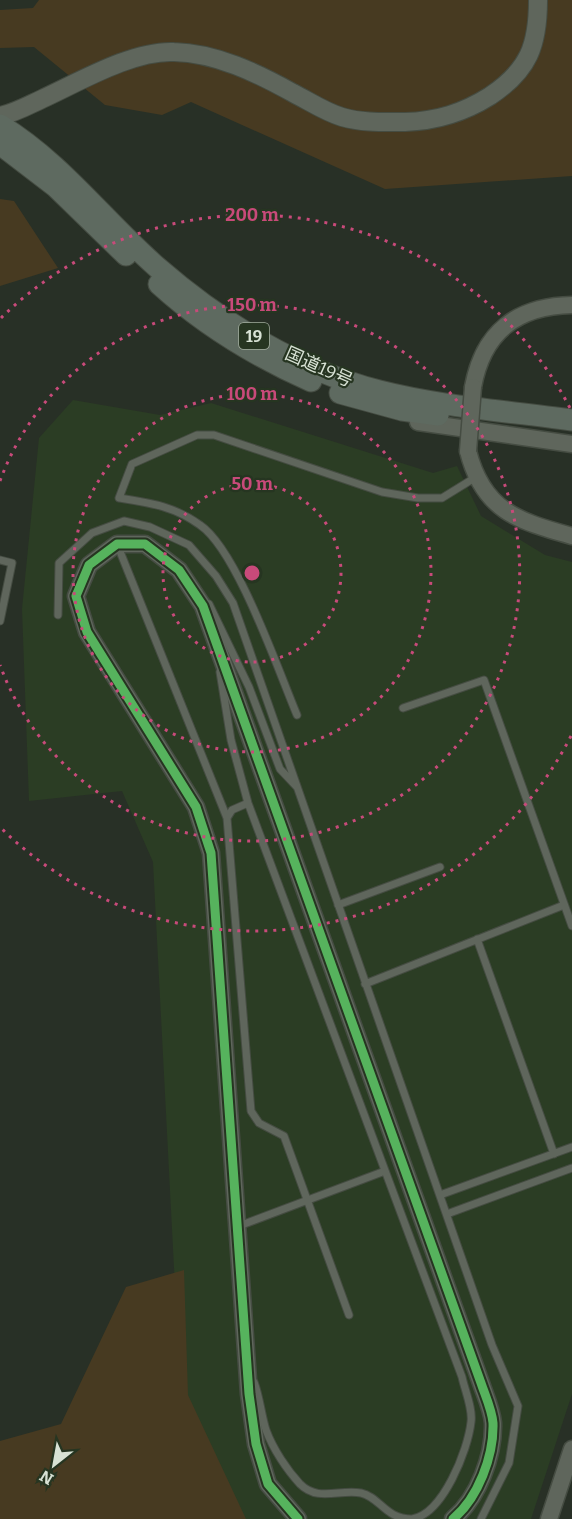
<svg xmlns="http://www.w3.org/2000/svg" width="572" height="1519" font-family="Bitter,'Noto Sans JP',serif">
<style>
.built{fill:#2b3d24}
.green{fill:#473a21}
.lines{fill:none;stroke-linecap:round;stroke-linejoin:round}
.service-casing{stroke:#454c42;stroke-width:9}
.tertiary-casing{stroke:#454c42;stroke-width:19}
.secondary-casing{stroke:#454c42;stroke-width:20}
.trunk-casing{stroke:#454c42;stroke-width:23}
.service{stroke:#5f665c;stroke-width:7}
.tertiary{stroke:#5f665c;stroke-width:16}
.secondary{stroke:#5f665c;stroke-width:18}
.trunk{stroke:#5e6a60;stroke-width:21}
.tertiary-bridge-casing{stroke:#454c42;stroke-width:19;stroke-linecap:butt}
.tertiary-bridge{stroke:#5f665c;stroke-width:16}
.cycleway-casing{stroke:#263521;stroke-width:13}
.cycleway{stroke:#56b35d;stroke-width:9}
.ring{fill:none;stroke:#c84a7a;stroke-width:3;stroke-dasharray:3 6}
.labels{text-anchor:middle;stroke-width:4.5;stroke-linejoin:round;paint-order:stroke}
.shield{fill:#263521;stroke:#a3ae9f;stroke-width:1.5}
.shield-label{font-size:16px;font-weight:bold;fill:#d8e2d5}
.street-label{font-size:18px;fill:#d8e2d5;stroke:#263521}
.centre{fill:#c84a7a;stroke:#263521;stroke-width:3}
.ring-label{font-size:18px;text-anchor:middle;font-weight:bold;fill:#c84a7a;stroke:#263521;stroke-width:4.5;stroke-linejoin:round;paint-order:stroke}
</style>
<rect width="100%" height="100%" fill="#283026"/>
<path class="built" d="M73,400L160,415L211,403L433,473L457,466L481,516L545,555L572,562V1394L531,1519H226L181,1403L153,862L122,791L29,801L22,609L39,438Z"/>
<path class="green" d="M39,0H572V176L385,189L191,102L162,115L105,105L34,47L0,48V10L33,8Z
M0,199L14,201L58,268L0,286Z
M184,1270L188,1395L246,1519H0V1441L61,1424L126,1287Z"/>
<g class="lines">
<defs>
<path id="service" d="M117,544L227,818
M0,560L12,563L0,621
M209,604L249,687L280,769L297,787
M58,615L59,563L92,533L124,521L150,527L189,545L216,576L233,603L492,1345L518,1406L509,1463L481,1519
M220,672L231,740L248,803L462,1377C465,1391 473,1409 471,1422C468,1450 443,1514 412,1519C385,1519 380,1497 361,1493C339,1489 318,1502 300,1484C287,1470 273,1449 266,1430C261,1414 260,1398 254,1382
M403,708L484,680L572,926
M297,715C278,670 237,550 200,525C174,506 150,503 119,498L132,464L197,435H214L382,492L418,498H442L476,477
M248,803L232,810L227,818L251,1111L259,1123L284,1136L349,1315
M338,905L440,867
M477,939L554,1154
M365,984L564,905
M440,1195L572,1147
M447,1214L572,1168
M239,1226L385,1171"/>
<path id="tertiary" d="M473,387C483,332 517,306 572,305
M418,422L572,444
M468,451C483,511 518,521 572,536
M298,1519L268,1484L256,1444L249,1394L211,853L196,807L87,632L76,596L89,565L117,544H145L179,570L203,606L481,1383C485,1395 492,1410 493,1423C494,1456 478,1498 453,1519
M549,1519L572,1449"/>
<path id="secondary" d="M0,116C15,113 29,105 42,99C79,82 133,50 174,52C216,53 257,73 293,93C309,101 325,112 342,117C363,123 383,122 405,122C437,121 463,113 490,96C529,70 538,45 538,0"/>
<path id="trunk" d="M0,125C62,163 104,221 158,268C220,322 298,370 379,391C441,407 508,411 572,420
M0,144L56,187L126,255
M159,284C204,325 255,356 311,381
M340,393L402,410L438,415"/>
</defs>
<use href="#service" class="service-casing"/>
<use href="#tertiary" class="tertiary-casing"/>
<use href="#secondary" class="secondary-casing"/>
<use href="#trunk" class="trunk-casing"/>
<use href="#service" class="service"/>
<use href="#tertiary" class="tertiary"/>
<use href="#secondary" class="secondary"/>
<use href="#trunk" class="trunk"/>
<defs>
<path id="tertiary-bridge" d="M468,451L473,387"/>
</defs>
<use href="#tertiary-bridge" class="tertiary-bridge-casing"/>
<use href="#tertiary-bridge" class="tertiary-bridge"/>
<defs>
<path id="cycleway" d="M298,1519L268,1484L256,1444L249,1394L211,853L196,807L87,632L76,596L89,565L117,544H145L179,570L203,606L481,1383C485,1395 492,1410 493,1423C494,1456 478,1498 453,1519"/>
</defs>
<use href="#cycleway" class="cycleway-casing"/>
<use href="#cycleway" class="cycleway"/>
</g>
<g class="ring">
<circle cx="252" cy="573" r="89"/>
<circle cx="252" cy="573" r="179"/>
<path d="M0 481A268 268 0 1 1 0 665"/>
<path d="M571 736A358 358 0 0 1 1 828M1 318A358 358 0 0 1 571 410"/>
</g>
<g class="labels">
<rect class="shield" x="239" y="323" width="30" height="26" rx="4.5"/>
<g class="shield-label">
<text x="254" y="342">19</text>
</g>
<g class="street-label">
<text transform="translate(319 367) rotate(24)" y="6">国道19号</text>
</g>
</g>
<circle cx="252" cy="573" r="9" class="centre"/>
<g class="ring-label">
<text x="252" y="221">200 m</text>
<text x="252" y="311">150 m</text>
<text x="252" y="400">100 m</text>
<text x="252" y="490">50 m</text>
</g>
<g transform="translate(54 1465) rotate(211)" stroke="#263521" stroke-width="4.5" paint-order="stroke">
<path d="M0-4.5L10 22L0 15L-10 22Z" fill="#d8e2d5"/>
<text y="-9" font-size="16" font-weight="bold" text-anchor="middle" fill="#d8e2d5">N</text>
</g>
</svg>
